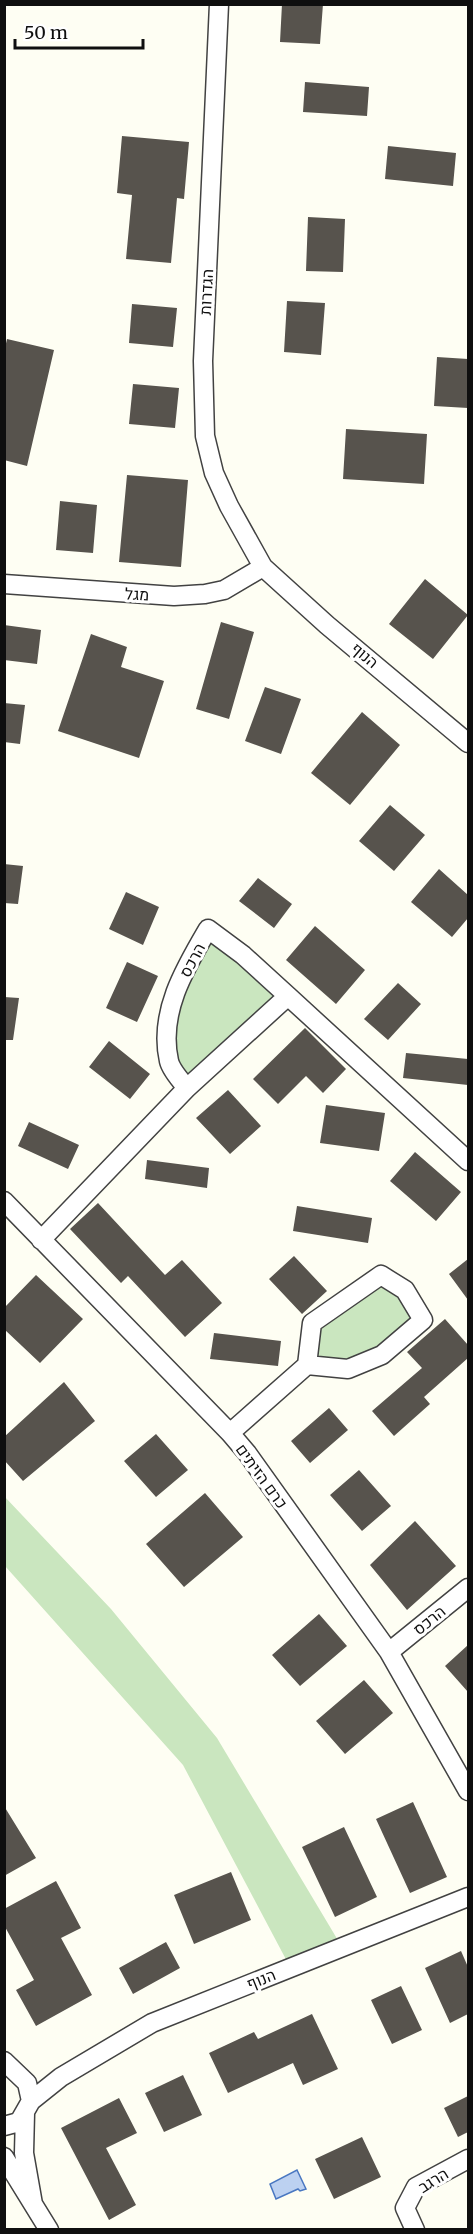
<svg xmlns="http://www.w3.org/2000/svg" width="473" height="2234" font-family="Merriweather,Heebo,serif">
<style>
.green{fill:#cae6bf}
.water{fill:#bcd1f1;stroke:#4977c1;stroke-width:1.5}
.building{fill:#57534d}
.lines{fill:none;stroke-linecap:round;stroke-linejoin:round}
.minor-casing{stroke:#424242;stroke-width:21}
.minor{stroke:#fff;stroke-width:18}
.labels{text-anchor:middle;stroke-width:6;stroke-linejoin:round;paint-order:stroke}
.street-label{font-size:16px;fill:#0f0f0f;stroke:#fff}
</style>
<rect width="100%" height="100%" fill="#fefef3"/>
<path class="green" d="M208,929L288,996L187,1088L169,1062L184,970Z
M381,1275L423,1320L348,1369L307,1365L312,1323Z
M4,1496L111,1609L217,1738L342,1947L290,1967L183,1765L5,1566Z"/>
<path class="water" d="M297,2170L306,2189L300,2191L298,2189L276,2199L270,2184Z"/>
<path class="building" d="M282,4H323L320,44L280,42Z
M305,82L369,87L367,116L303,112Z
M122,136L189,142L184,199L177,198L171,263L126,259L132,195L117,193Z
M388,146L456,153L453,186L385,179Z
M308,217L345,219L343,272L306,271Z
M287,301L325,303L321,355L284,352Z
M132,304L177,308L173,347L129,343Z
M7,339L54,350L27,466L4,460V352Z
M437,357L468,359V408L434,406Z
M133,384L179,388L175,428L129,424Z
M346,429L427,434L424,484L343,479Z
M127,475L188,480L181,567L119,562Z
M60,501L97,505L93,553L56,550Z
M425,579L468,615L433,659L389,624Z
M221,622L254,632L229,719L196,709Z
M4,625L41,630L37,664L4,660Z
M91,634L127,647L121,667L164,681L139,758L58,731Z
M265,687L301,699L281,754L245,741Z
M4,703L25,705L20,744L4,742Z
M362,712L400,745L350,805L311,773Z
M390,805L425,835L394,871L359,841Z
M4,864L23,866L18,904L4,903Z
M439,869L468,895V918L452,937L411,902Z
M258,878L292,904L274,928L239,901Z
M126,892L159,907L143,945L109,929Z
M315,926L365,970L336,1004L286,960Z
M127,962L158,976L137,1022L106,1008Z
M398,983L421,1004L388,1040L364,1019Z
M4,997L19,998L13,1040H4Z
M305,1028L346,1069L323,1093L306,1076L278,1104L253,1079Z
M109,1041L150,1074L130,1099L89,1067Z
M406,1053L468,1059V1085L403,1078Z
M228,1090L261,1126L230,1154L196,1118Z
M326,1105L385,1113L379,1151L320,1143Z
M29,1122L79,1145L68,1169L18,1146Z
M415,1152L461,1192L436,1221L390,1181Z
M147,1160L209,1168L207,1188L145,1179Z
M98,1203L165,1275L182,1260L222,1303L185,1337L128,1276L121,1283L70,1229Z
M297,1206L372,1218L368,1243L293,1231Z
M294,1256L327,1291L302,1314L269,1279Z
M468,1259V1300L449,1274Z
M36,1275L83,1319L40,1363L4,1329V1308Z
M445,1319L468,1345V1358L424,1397L430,1404L394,1436L372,1411L422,1368L407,1352Z
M214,1333L281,1341L278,1366L210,1359Z
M64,1382L95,1421L23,1481L4,1460V1437Z
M329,1408L348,1430L310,1463L291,1441Z
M156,1434L188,1470L156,1497L124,1461Z
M359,1470L391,1506L362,1531L330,1495Z
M205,1493L243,1537L184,1587L146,1544Z
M415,1521L456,1566L407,1610L370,1565Z
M319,1614L347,1646L300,1686L272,1655Z
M468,1645V1692L445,1666Z
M364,1680L393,1713L345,1754L316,1721Z
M413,1802L447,1877L410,1893L376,1819Z
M4,1806L36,1858L4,1876Z
M344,1827L377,1897L335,1917L302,1847Z
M231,1872L251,1920L194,1944L174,1895Z
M56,1881L81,1928L61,1938L92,1995L36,2026L16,1990L34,1980L4,1925V1909Z
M166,1942L180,1968L133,1994L119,1968Z
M461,1951L468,1967V2014L450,2023L425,1968Z
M401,1986L422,2030L392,2044L371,2000Z
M312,2014L338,2069L303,2085L293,2063L228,2093L209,2053L254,2032L258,2039Z
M183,2075L202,2115L164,2132L145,2093Z
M468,2096V2132L458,2137L444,2108Z
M119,2098L137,2133L106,2148L136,2205L109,2220L61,2128Z
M362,2137L381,2177L334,2199L315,2159Z"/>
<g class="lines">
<defs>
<path id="minor" d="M219,4L203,361L205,436L214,473L229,506L263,567L327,625L468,743
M4,584L174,596L205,594L224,590L263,567
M187,1088C181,1081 171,1070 169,1061C158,1013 185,968 208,929L243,955L288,996
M4,1201L230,1433L247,1453L389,1652L468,1791
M41,1240L187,1088L288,996L468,1161
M230,1433L307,1365L348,1369L382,1355L423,1320L405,1290L381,1275L312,1323L307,1365
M389,1652L468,1588
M4,2061L27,2083L31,2101L19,2122L4,2126
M31,2101L61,2077L152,2023L468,1897
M25,2113L24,2153L33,2204
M4,2157L49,2230
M415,2230L405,2208L416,2187L468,2159"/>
</defs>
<use href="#minor" class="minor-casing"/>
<use href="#minor" class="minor"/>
</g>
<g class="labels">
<g class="street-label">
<text transform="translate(206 292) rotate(-87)" y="6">הגדרות</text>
<text transform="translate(137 594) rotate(3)" y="6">מגל</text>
<text transform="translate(365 655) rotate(40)" y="6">הנוף</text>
<text transform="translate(192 960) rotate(-62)" y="6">הרכס</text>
<text transform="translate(262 1476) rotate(54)" y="6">כרם הזיתים</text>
<text transform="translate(429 1620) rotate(-39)" y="6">הרכס</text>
<text transform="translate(261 1979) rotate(-22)" y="6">הנוף</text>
<text transform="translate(433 2180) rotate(-32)" y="6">הרגב</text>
</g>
</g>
<rect width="473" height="2234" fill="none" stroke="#0f0f0f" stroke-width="12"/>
<path d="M15 39v9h128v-9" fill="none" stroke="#0f0f0f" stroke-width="3"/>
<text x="24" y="39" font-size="18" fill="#0f0f0f" stroke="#ffffff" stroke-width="4.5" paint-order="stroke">50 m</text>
</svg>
